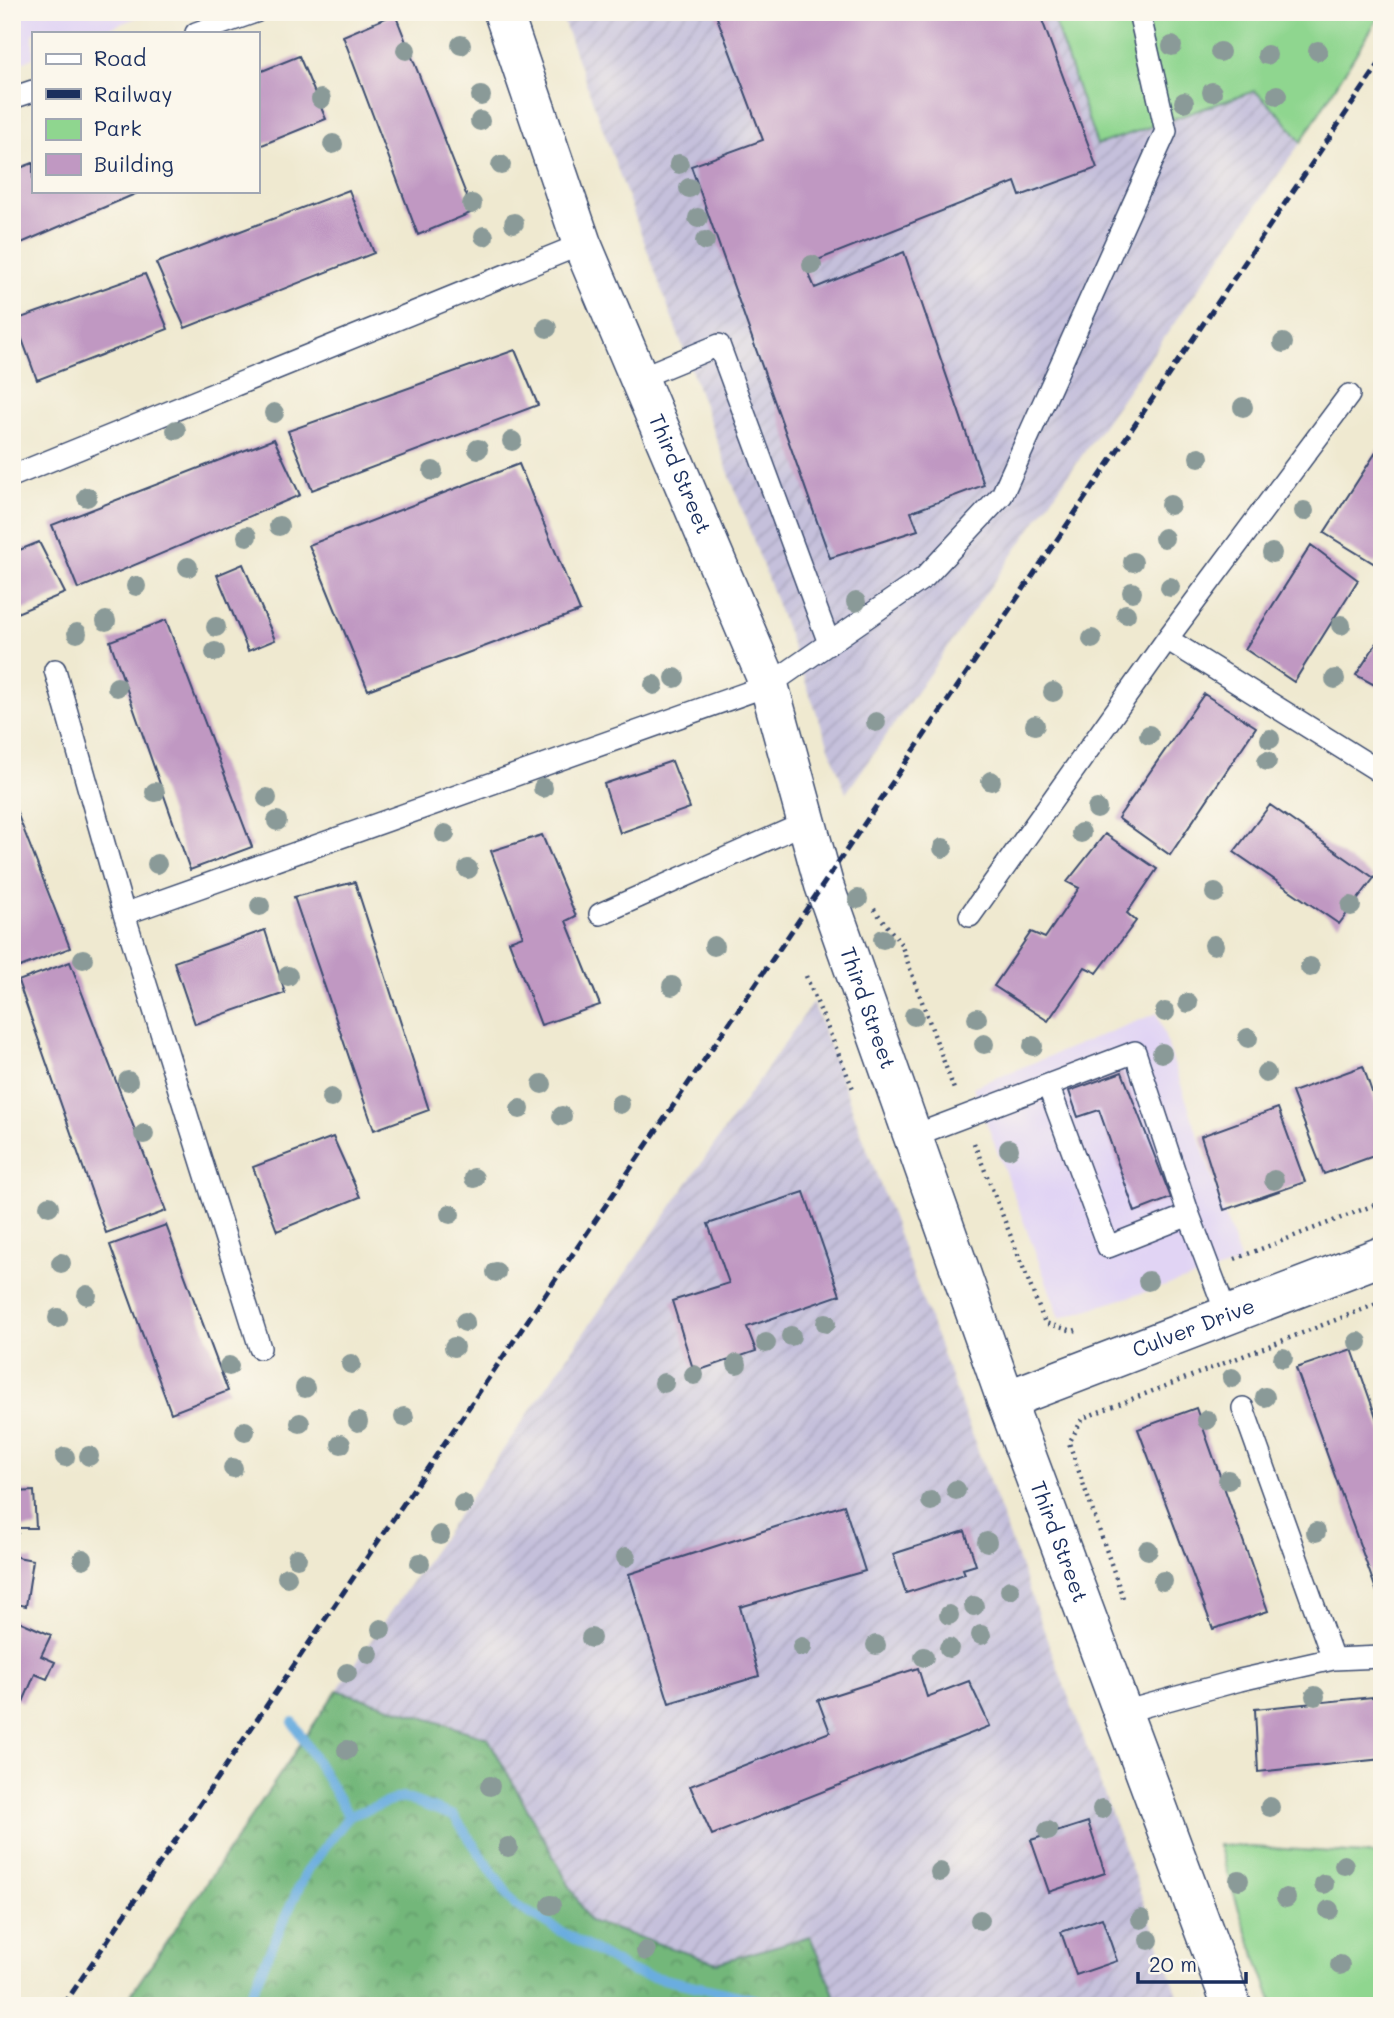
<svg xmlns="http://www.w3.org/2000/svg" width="1394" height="2018" font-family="Mali,sans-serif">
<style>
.built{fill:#e1d4f4}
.industrial{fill:url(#industrial-furrows)}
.green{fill:#8fd68f;stroke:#558276;stroke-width:2}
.forest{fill:url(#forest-crowns);stroke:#47736c;stroke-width:2}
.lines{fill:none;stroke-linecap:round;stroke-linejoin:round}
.stream{stroke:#6aaddf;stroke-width:10}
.building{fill:#c098c2}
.lane-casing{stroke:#3b4b6f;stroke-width:24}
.street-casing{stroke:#3b4b6f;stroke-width:41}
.secondary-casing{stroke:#3b4b6f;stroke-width:41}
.path{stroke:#3b4b6f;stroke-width:4.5;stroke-dasharray:2 5;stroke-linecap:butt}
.lane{stroke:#fff;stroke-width:21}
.street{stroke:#fff;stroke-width:38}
.secondary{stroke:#fff;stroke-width:38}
.rail{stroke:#1b2f5e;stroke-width:5;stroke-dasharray:10 5;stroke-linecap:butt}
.tree{fill:#8a9a98}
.labels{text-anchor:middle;stroke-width:5;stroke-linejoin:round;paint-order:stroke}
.street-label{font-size:21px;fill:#1b2f5e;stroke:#fbf7ec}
</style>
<defs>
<pattern id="industrial-furrows" width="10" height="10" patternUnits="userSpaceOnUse" patternTransform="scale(1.75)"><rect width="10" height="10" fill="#c5c0db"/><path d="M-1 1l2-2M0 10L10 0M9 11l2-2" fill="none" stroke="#a9a5be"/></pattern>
<pattern id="forest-crowns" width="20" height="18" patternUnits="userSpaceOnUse" patternTransform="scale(1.75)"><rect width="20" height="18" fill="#73b77a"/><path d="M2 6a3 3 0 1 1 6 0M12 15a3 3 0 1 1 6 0" fill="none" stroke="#5e9567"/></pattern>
</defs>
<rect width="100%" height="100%" fill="#fbf7ec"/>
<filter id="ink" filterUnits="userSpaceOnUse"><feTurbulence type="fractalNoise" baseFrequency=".0143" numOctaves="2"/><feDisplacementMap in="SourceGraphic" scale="14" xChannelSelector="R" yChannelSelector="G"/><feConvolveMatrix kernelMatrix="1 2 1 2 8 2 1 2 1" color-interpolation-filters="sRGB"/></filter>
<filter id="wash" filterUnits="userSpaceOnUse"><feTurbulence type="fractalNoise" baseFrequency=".00686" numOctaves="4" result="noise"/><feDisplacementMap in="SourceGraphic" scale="28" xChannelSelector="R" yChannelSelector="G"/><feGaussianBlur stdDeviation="1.57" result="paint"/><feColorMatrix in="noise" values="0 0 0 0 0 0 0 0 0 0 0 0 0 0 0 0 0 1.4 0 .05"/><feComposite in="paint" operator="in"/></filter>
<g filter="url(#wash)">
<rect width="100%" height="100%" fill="#efe9d0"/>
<path class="built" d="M12,12H151L97,33H33V58L12,66Z
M1157,1013L1241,1263L1060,1318L973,1087Z"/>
<path class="industrial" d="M560,12H1051L1097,145L1255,90L1281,116L1301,142L846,793Z
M813,1002L1182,2006H839L810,1936L717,1963L589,1921L488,1738L337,1690Z"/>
<path class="green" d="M1051,12H1382L1301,142L1281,116L1255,91L1097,145Z
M1218,1845L1382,1855V2006H1274L1241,1916Z"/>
<path class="forest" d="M337,1690L488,1738L589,1921L717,1963L810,1936L839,2006H123Z"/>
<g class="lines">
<path class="stream" d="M293,1722L349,1816
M245,2006L306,1872L349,1816L402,1797L454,1816L515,1905L632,1972L783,2006"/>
</g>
<g id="blocks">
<path class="building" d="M715,12H1039L1097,168L1020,196L1015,182L805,265L815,288L904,252L984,485L911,512L918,530L830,558L691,166L763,140Z
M395,14L473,212L418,235L343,36Z
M299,56L326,119L257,147V73Z
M33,163V191H142L12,247V171Z
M349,190L374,253L185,328L156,263Z
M145,274L168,329L37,380L15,320Z
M515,350L538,405L312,490L288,431Z
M274,439L300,495L78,589L52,525Z
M1382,443V552L1375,564L1324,533Z
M519,464L580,611L368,690L309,545Z
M39,542L65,593L12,615V553Z
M1311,545L1358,580L1294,682L1245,649Z
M243,564L275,640L248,651L217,575Z
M166,620L252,847L190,870L110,641Z
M1382,635V689L1356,675Z
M1204,694L1256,727L1170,855L1118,818Z
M672,761L690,808L620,833L604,784Z
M12,800L70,948L12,970Z
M1270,805L1374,878L1339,924L1234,852Z
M1105,834L1157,869L1127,913L1136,921L1097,973L1085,967L1048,1021L994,986L1031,932L1045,938L1079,888L1067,882Z
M542,835L576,916L566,921L600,1005L541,1025L509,941L523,936L491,851Z
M355,882L429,1110L374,1130L294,897Z
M265,930L285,993L195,1024L174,962Z
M70,962L166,1211L106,1233L18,981Z
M1363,1066L1382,1121V1153L1324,1174L1292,1092Z
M1122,1072L1171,1198L1135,1212L1099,1110L1078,1117L1069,1091Z
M1278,1108L1305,1182L1224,1210L1201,1136Z
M333,1137L360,1197L277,1231L253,1167Z
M804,1192L840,1295L747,1327L756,1351L694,1372L672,1301L729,1283L708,1224Z
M166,1225L228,1391L171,1413L110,1245Z
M1352,1349L1382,1434V1597L1379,1598L1296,1368Z
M1196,1408L1268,1611L1213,1629L1138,1429Z
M12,1484H15V1492L34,1491L36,1528H17L18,1533H12Z
M844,1505L865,1571L740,1607L759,1676L669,1703L629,1574Z
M965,1531L976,1565L963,1569L965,1574L906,1593L893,1554Z
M12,1556L33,1560L26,1606L12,1603Z
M12,1618L51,1635L41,1656L55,1662L47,1679L35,1674L23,1702L12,1698Z
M918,1668L927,1697L969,1681L990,1726L712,1835L690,1786L830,1732L818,1700Z
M1382,1696V1759L1258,1772L1255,1709Z
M1088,1822L1105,1873L1049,1892L1031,1840Z
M1102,1918L1117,1961L1076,1975L1061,1932Z"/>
</g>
</g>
<g filter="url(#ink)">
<use href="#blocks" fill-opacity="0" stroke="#3b4b6f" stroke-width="2"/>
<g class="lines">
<defs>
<path id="lane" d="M196,33L255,12
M12,98L33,91
M639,378L719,345L829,643
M12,476L582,244
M1167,639L1382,773
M55,670L124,914L260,1348
M124,914L769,685L925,577L1002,495L1166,131L1139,12
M600,914L807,822
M970,916L1167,639L1349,395
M1048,1085L1108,1247L1189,1215
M913,1136L1135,1052L1189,1215L1227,1315
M1243,1408L1333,1659
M1123,1712L1240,1680L1333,1659L1382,1657"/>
<g id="street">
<path id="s1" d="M1006,1400L1382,1256"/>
</g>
<g id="secondary">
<path id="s2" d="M503,12L582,244L769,685L824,885L1006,1400L1232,2006"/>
</g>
</defs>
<use href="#lane" class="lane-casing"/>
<use href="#street" class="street-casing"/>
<use href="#secondary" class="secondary-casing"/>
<path class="path" d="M874,909L901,944L955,1092
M806,976L854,1091
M974,1143L1045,1323L1073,1331L1076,1330
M1235,1259L1382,1202
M1123,1598L1069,1443L1083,1418L1382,1302"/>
<use href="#lane" class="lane"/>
<use href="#street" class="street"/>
<use href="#secondary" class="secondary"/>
<path class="rail" d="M63,2006L1382,60"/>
</g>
<g class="tree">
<circle cx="461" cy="45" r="10"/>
<circle cx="1172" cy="46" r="10"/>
<circle cx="406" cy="50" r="10"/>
<circle cx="1318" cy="51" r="10"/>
<circle cx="1220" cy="52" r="10"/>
<circle cx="1267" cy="55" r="10"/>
<circle cx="1212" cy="92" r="10"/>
<circle cx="1277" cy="95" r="10"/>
<circle cx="481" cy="96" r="10"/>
<circle cx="321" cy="99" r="10"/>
<circle cx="1184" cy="102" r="10"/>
<circle cx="480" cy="121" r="10"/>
<circle cx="333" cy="144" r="10"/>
<circle cx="679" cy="164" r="10"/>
<circle cx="501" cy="165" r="10"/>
<circle cx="689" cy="188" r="10"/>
<circle cx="472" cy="204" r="10"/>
<circle cx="698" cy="218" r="10"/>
<circle cx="514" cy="223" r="10"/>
<circle cx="484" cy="236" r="10"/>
<circle cx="705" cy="241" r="10"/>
<circle cx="812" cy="265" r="10"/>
<circle cx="547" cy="328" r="10"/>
<circle cx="1283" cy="343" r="10"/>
<circle cx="1243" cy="407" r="10"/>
<circle cx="274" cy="413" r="10"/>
<circle cx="176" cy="430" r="10"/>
<circle cx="512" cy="441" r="10"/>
<circle cx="478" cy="449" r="10"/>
<circle cx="1199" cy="457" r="10"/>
<circle cx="433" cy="471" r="10"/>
<circle cx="87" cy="497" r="10"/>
<circle cx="1170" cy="505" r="10"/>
<circle cx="1304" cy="511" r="10"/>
<circle cx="279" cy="526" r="10"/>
<circle cx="247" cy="536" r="10"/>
<circle cx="1164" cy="538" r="10"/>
<circle cx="1272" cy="553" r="10"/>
<circle cx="1133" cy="562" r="10"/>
<circle cx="188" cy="567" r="10"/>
<circle cx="136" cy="586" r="10"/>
<circle cx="1170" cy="587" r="10"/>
<circle cx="1132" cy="592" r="10"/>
<circle cx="856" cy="602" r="10"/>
<circle cx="1126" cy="614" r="10"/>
<circle cx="106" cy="621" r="10"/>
<circle cx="1341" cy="625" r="10"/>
<circle cx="216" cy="627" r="10"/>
<circle cx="77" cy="633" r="10"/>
<circle cx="1092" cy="639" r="10"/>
<circle cx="215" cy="652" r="10"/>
<circle cx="675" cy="678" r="10"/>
<circle cx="1335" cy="679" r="10"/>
<circle cx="654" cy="685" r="10"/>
<circle cx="117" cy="687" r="10"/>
<circle cx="1053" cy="692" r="10"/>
<circle cx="876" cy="722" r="10"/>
<circle cx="1035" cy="725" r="10"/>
<circle cx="1149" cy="735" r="10"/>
<circle cx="1270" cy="739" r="10"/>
<circle cx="1267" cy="761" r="10"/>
<circle cx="991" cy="781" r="10"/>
<circle cx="543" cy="788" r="10"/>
<circle cx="155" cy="792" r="10"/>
<circle cx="267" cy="798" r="10"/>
<circle cx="1097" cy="809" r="10"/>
<circle cx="277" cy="821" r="10"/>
<circle cx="1081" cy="833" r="10"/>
<circle cx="445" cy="834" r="10"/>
<circle cx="943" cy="848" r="10"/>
<circle cx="157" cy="864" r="10"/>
<circle cx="468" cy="869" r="10"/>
<circle cx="1215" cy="893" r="10"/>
<circle cx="858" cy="899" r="10"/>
<circle cx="260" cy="906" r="10"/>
<circle cx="1351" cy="906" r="10"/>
<circle cx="883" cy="939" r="10"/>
<circle cx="1214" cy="945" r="10"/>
<circle cx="714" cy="946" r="10"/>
<circle cx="83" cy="959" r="10"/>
<circle cx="1310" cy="967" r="10"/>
<circle cx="288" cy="976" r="10"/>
<circle cx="672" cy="986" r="10"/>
<circle cx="1188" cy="1003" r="10"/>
<circle cx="1165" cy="1012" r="10"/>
<circle cx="914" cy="1016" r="10"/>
<circle cx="977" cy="1018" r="10"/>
<circle cx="1248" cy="1038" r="10"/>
<circle cx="984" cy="1044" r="10"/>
<circle cx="1033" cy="1046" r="10"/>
<circle cx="1162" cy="1053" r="10"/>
<circle cx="1266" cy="1073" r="10"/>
<circle cx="128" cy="1081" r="10"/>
<circle cx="542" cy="1084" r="10"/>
<circle cx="331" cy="1098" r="10"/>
<circle cx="620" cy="1104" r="10"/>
<circle cx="520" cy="1109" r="10"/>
<circle cx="562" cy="1116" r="10"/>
<circle cx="144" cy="1134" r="10"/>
<circle cx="1009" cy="1149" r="10"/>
<circle cx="474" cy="1178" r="10"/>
<circle cx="1274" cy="1180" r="10"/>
<circle cx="49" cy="1206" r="10"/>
<circle cx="450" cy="1214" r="10"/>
<circle cx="61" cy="1263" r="10"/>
<circle cx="496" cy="1272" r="10"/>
<circle cx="1148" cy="1281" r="10"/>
<circle cx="87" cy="1295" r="10"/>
<circle cx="58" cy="1318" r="10"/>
<circle cx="465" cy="1322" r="10"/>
<circle cx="826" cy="1323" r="10"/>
<circle cx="791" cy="1336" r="10"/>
<circle cx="1358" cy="1342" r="10"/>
<circle cx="766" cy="1343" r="10"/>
<circle cx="454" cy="1347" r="10"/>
<circle cx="1283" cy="1358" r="10"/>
<circle cx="351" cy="1364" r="10"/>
<circle cx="737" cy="1364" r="10"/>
<circle cx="229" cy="1366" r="10"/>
<circle cx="694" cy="1375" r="10"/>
<circle cx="1232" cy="1378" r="10"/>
<circle cx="664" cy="1383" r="10"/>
<circle cx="305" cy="1388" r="10"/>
<circle cx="1265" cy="1397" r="10"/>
<circle cx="404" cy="1417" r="10"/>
<circle cx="1207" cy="1420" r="10"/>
<circle cx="358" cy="1422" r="10"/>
<circle cx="300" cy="1423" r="10"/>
<circle cx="245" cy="1431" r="10"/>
<circle cx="341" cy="1444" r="10"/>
<circle cx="89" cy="1456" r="10"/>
<circle cx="65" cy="1457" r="10"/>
<circle cx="233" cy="1468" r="10"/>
<circle cx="1228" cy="1480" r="10"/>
<circle cx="956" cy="1490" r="10"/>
<circle cx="931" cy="1501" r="10"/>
<circle cx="463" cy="1504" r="10"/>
<circle cx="1316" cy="1532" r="10"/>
<circle cx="440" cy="1535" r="10"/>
<circle cx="987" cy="1542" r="10"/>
<circle cx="1148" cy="1550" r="10"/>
<circle cx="626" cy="1557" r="10"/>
<circle cx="297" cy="1558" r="10"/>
<circle cx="83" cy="1559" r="10"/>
<circle cx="420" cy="1563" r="10"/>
<circle cx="287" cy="1577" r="10"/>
<circle cx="1163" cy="1581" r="10"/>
<circle cx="1010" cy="1590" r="10"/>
<circle cx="974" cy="1606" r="10"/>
<circle cx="949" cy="1615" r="10"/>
<circle cx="381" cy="1629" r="10"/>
<circle cx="981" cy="1635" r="10"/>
<circle cx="591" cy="1638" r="10"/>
<circle cx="876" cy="1645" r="10"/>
<circle cx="802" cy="1647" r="10"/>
<circle cx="949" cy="1648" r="10"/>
<circle cx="369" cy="1654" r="10"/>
<circle cx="924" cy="1657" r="10"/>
<circle cx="347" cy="1673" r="10"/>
<circle cx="1315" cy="1696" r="10"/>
<circle cx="347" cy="1750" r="10"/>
<circle cx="490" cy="1786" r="10"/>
<circle cx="1270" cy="1807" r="10"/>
<circle cx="1102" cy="1809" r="10"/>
<circle cx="1048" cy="1831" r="10"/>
<circle cx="508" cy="1847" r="10"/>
<circle cx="1344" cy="1865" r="10"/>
<circle cx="940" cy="1872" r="10"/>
<circle cx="1239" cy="1880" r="10"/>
<circle cx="1324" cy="1884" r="10"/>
<circle cx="1286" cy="1898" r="10"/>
<circle cx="551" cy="1905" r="10"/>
<circle cx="1329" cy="1910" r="10"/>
<circle cx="1141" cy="1919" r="10"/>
<circle cx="980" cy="1920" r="10"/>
<circle cx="1149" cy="1940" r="10"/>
<circle cx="646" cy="1951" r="10"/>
<circle cx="1340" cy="1965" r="10"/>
</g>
</g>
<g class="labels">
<g class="street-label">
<text dy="7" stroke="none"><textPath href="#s2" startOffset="495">Third Street</textPath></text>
<text dy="7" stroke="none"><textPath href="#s2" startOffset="1062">Third Street</textPath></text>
<text dy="7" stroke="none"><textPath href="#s1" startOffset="201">Culver Drive</textPath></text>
<text dy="7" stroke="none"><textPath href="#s2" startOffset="1629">Third Street</textPath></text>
</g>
</g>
<rect width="1394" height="2018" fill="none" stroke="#fbf7ec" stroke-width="42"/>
<rect x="32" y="32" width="228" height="161" fill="#fbf7ec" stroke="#a1a7b3" stroke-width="2"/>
<rect x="46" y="54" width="35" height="10" fill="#ffffff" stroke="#a1a7b3" stroke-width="2"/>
<text x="94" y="66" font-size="21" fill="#1b2f5e">Road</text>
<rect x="46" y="89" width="35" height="10" fill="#1b2f5e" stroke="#a1a7b3" stroke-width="2"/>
<text x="94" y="102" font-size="21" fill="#1b2f5e">Railway</text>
<rect x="46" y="119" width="35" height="21" fill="#8fd68f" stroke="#a1a7b3" stroke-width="2"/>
<text x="94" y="136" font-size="21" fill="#1b2f5e">Park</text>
<rect x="46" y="154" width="35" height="21" fill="#c098c2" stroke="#a1a7b3" stroke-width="2"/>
<text x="94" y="172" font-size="21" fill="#1b2f5e">Building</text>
<path d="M1138 1972v10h108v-10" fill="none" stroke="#1b2f5e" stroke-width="3.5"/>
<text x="1149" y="1972" font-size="21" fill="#1b2f5e" stroke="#fbf7ec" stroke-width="5" paint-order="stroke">20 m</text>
</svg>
